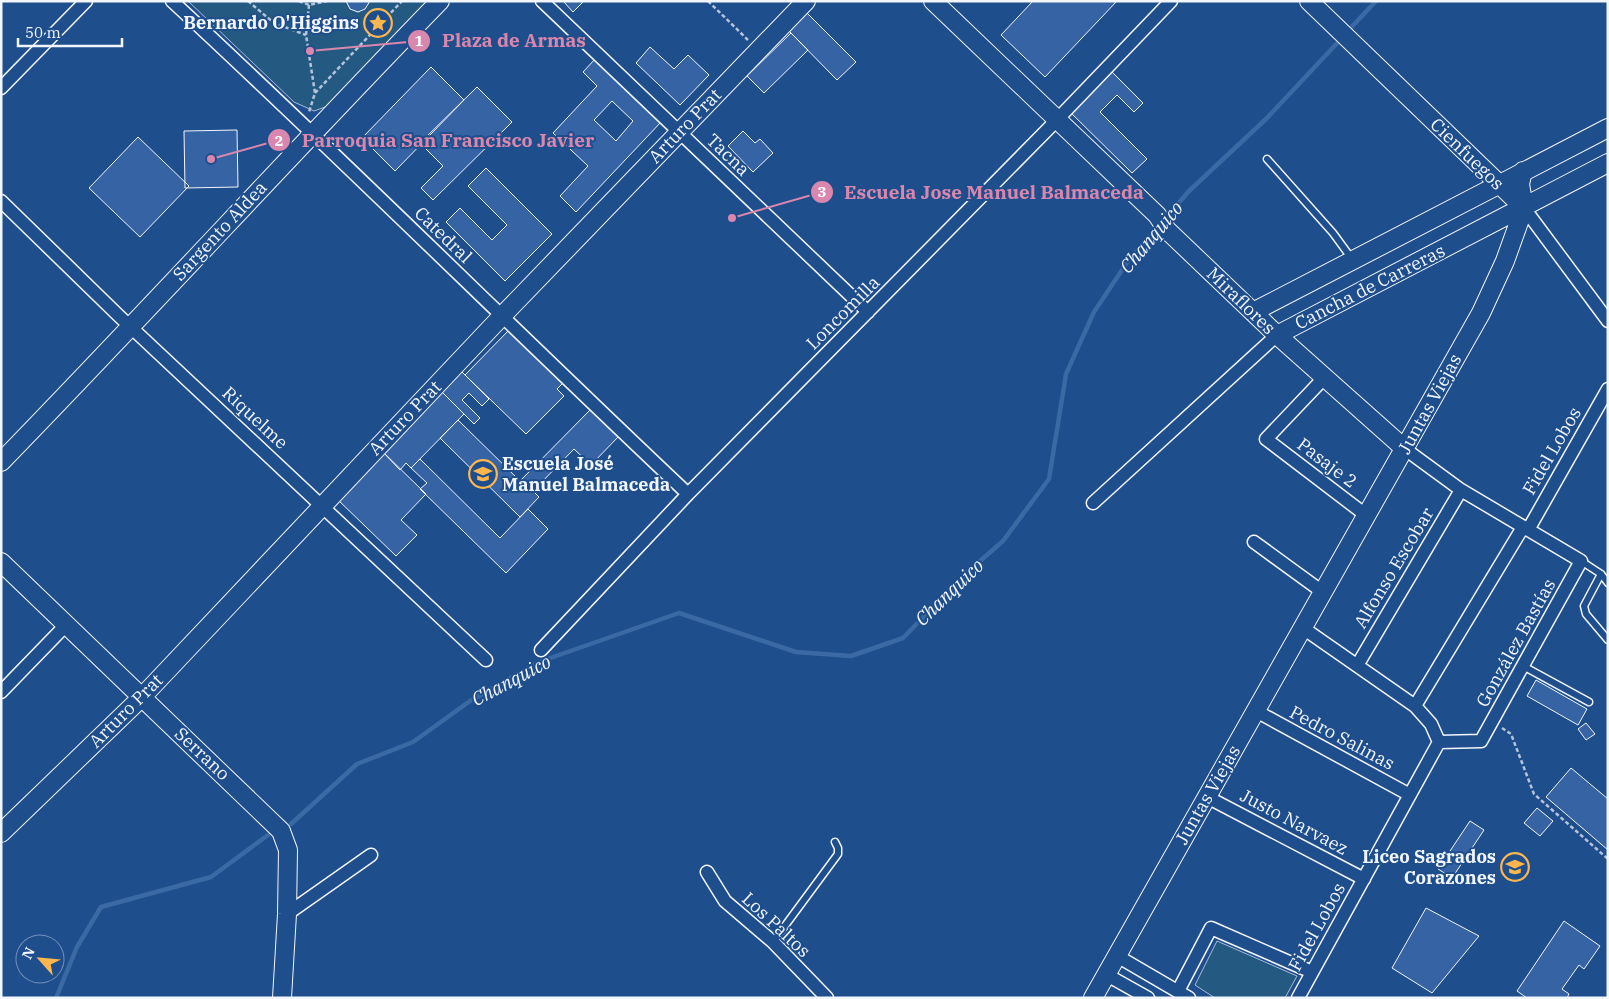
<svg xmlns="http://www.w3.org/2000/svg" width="1609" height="999" font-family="'IBM Plex Serif',serif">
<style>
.green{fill:#245a82;stroke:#a8bbd7}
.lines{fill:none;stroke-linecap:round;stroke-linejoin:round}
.stream{stroke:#3b69a3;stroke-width:4.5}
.building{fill:#3563a3;stroke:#f2f6ff;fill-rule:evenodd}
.lane-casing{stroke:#f2f6ff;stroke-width:9}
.street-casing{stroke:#f2f6ff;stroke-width:15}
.secondary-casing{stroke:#f2f6ff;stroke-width:20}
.path{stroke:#b3c4dc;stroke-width:2.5;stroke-dasharray:4 2.5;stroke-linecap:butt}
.lane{stroke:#1f4e8c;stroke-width:6}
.street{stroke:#1f4e8c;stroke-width:12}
.secondary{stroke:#1f4e8c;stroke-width:18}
.labels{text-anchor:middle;stroke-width:4;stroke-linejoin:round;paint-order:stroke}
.poi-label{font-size:18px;font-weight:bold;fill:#f2f6ff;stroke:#1f4e8c;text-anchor:end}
.street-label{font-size:18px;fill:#f2f6ff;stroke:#1f4e8c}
.water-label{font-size:19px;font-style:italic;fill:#f2f6ff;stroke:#1f4e8c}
.leader{fill:none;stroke:#da87ad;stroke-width:2}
.callout-dot{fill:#da87ad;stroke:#1f4e8c;stroke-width:2}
.mark-label{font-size:15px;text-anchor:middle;font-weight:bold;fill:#fff}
.callout-label{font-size:19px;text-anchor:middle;font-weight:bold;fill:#da87ad;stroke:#1f4e8c;stroke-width:4;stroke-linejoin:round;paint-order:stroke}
</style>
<rect width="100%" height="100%" fill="#1f4e8c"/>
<path class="green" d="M188,1H428L328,106L314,111L294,102Z
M1217,941L1297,976L1285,998H1215L1195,985Z"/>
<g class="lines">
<path class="stream" d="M1346,33L1376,1
M1165,219L1189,191L1266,119L1341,39
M291,824L357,764L413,742L470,701L539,662L679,613L796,652L851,656L903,638L965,574L1003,541L1049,479L1066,374L1094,312L1128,261L1160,225
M56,998L77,947L101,907L211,877L268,835"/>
</g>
<path class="building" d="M370,1L365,9L358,12L350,9L346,1Z
M563,1H584L573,12Z
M1033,1H1117L1045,77L1001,35Z
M807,13L856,62L837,80L789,31Z
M791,33L808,50L764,93L747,76Z
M650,47L674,69L688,55L709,75L680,105L636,63Z
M596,58L662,121L576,212L560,196L588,166L553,133L597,86L583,72ZM612,101L633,121L616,141L594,120Z
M431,67L464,100L395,171L362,138Z
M1110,70L1143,103L1134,112L1117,95L1100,112L1147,159L1132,173L1069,111Z
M477,87L512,122L433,200L421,188L443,166L420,143Z
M237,130L238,187L185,188L184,131Z
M743,131L755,143L760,139L773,153L753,172L728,146Z
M138,137L189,186L140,237L89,188Z
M486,168L552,234L505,281L446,222L460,208L492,240L507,225L468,186Z
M510,329L564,382L557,389L564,396L526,434L465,375Z
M459,369L489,399L482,406L469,393L462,400L480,418L474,424L440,390Z
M440,390L464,414L411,468L406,463L400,470L381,450Z
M591,409L619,436L591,465L574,449L533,491L539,497L520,517L440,438L458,420L520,481Z
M381,450L426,494L401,520L417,535L396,556L335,497Z
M420,459L500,538L528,509L548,529L506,573L420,489L427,483L411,468Z
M1536,680L1587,709L1578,725L1527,696Z
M1586,723L1595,734L1586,740L1578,729Z
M1571,768L1608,799V850L1546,797Z
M1537,808L1553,821L1540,836L1524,823Z
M1470,821L1484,830L1452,878L1438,869Z
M1426,908L1479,936L1432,993L1392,968Z
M1564,921L1600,946L1584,969L1579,965L1562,989L1569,994L1567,998H1527L1517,991Z"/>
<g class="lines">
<defs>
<path id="lane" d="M1267,159L1333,233L1352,259
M1581,561L1601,574L1608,583
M1601,574L1584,606L1586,614L1608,640
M1523,666L1589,702
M773,942L838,854V848L835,842"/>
<path id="street" d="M172,1C347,163 515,331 688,494
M542,1L868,312
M1,88L86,1
M1,201L119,316L486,660
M1524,208L1608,321
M1324,378L1266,439L1367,516
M1093,503L1277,335
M1528,530L1608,389
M1254,542L1324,593
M1303,628L1415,706L1431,724L1439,742L1481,741L1581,561L1461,490L1405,449
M541,650L688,494L1050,127L1171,1
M1358,664L1461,490
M1,692L66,625
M1415,706L1523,527
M1256,711L1410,795
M1207,797L1364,879
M707,872L725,901L773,942L827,998
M287,914L371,855
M1117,956L1189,998
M1107,975L1148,998
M1178,991L1211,928L1312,972
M1298,998L1439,742"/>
<path id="secondary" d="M933,1L1157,215L1167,230L1277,335L1405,449
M1309,1L1524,208
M1253,312L1608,128
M1277,335L1608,163
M1,462C149,310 292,153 440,1
M1,562L281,831L288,850L287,914L282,998
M1,833L141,698L502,316L806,1
M1093,998L1481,313L1505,261L1524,208L1520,184L1523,171"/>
</defs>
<use href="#lane" class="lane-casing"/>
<use href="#street" class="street-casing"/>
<use href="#secondary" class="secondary-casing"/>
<path class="path" d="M248,1L274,23L306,35
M299,1L309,5L327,1
M708,1L748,40
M309,5L306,35L315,93L309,112
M315,93L402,1
M1502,728L1511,734L1534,794L1608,859"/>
<use href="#lane" class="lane"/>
<use href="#street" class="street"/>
<use href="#secondary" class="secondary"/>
</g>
<defs>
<symbol id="sight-ring" viewBox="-11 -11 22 22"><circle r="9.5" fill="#1f4e8c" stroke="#ffb74d" stroke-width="1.5"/><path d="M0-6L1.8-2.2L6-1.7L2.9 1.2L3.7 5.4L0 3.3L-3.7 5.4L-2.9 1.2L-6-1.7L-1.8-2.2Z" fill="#ffb74d"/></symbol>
<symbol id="school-ring" viewBox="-11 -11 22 22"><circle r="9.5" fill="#1f4e8c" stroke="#ffb74d" stroke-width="1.5"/><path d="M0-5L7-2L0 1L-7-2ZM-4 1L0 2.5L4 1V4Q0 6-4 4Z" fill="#ffb74d"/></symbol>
</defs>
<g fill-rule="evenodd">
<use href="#sight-ring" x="362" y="7" width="32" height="32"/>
<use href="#school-ring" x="467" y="458" width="32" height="32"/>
<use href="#school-ring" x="1499" y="851" width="32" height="32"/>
</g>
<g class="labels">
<g class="poi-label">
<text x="359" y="29">Bernardo O'Higgins</text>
<text x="502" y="470" text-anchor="start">Escuela José<tspan x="502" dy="21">Manuel Balmaceda</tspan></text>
<text x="1496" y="863">Liceo Sagrados<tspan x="1496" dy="21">Corazones</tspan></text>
</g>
<g class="street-label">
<text transform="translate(685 126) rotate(-46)" y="6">Arturo Prat</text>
<text transform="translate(1467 154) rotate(44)" y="6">Cienfuegos</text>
<text transform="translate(728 155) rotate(44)" y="6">Tacna</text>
<text transform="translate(220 231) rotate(-47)" y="6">Sargento Aldea</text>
<text transform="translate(443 235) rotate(44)" y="6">Catedral</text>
<text transform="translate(1370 287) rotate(-27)" y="6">Cancha de Carreras</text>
<text transform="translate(1241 301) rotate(44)" y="6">Miraflores</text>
<text transform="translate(843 313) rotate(-45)" y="6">Loncomilla</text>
<text transform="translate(1430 404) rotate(-61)" y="6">Juntas Viejas</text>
<text transform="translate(255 418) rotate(43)" y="6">Riquelme</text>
<text transform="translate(405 418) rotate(-46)" y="6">Arturo Prat</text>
<text transform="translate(1552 451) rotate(-60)" y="6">Fidel Lobos</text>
<text transform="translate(1327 463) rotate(37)" y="6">Pasaje 2</text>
<text transform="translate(1394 568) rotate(-59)" y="6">Alfonso Escobar</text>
<text transform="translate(1516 643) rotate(-61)" y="6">González Bastías</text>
<text transform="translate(126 711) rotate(-45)" y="6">Arturo Prat</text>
<text transform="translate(1342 738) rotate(28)" y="6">Pedro Salinas</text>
<text transform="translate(202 754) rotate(43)" y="6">Serrano</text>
<text transform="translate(1208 795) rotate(-60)" y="6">Juntas Viejas</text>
<text transform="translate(1294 822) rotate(28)" y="6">Justo Narvaez</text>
<text transform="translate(776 925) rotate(43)" y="6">Los Paltos</text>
<text transform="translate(1317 927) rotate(-61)" y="6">Fidel Lobos</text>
</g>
<g class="water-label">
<text transform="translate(1151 237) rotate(-50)" y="7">Chanquico</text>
<text transform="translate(949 592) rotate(-44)" y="7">Chanquico</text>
<text transform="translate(511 680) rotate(-28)" y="7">Chanquico</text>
</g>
</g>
<path class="leader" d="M310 51L419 41M211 159L279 140M732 218L822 192"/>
<g class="callout-dot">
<circle cx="310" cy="51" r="5"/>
<circle cx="211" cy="159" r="5"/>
<circle cx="732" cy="218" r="5"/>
<circle cx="419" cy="41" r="12"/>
<circle cx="279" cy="140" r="12"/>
<circle cx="822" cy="192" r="12"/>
</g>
<g class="mark-label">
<text x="419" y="46">1</text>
<text x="279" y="146">2</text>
<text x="822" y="197">3</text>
</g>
<g class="callout-label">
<text x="514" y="47">Plaza de Armas</text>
<text x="448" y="147">Parroquia San Francisco Javier</text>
<text x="994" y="199">Escuela Jose Manuel Balmaceda</text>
</g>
<rect width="1609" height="999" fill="none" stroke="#f2f6ff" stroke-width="5"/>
<g transform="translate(40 959) rotate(297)"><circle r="24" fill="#1f4e8c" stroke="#7391ba"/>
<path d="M0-4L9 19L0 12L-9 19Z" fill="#ffb74d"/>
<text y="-8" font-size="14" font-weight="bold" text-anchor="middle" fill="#f2f6ff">N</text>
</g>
<path d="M18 38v8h104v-8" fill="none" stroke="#f2f6ff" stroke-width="2.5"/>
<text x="25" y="38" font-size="15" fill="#f2f6ff" stroke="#1f4e8c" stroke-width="4" paint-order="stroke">50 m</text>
</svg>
